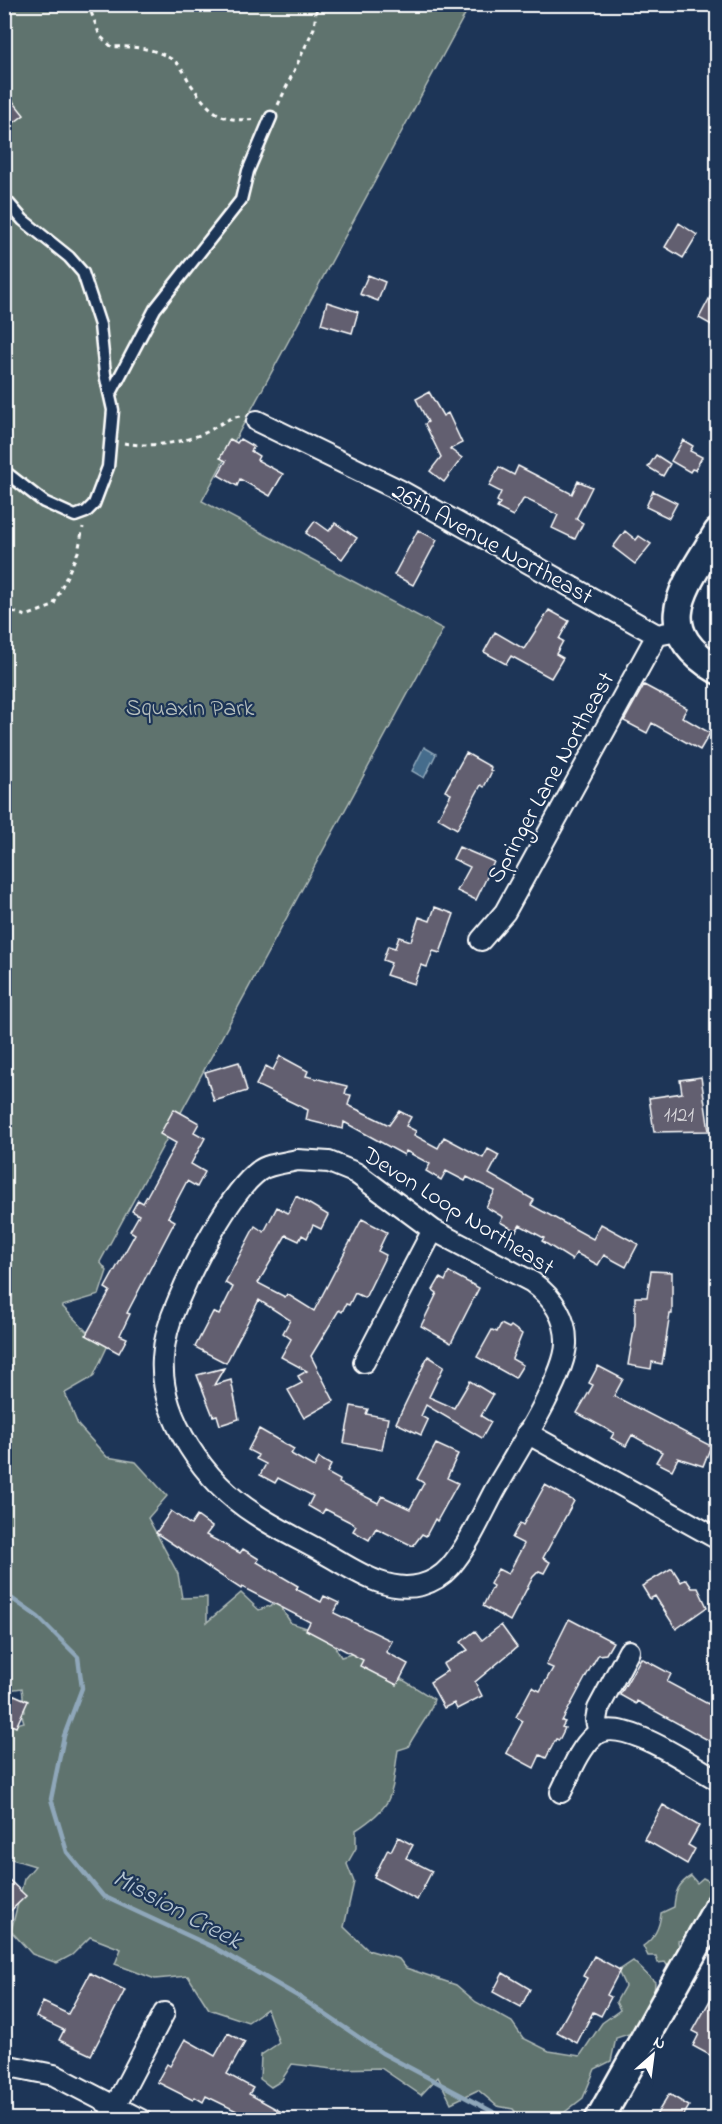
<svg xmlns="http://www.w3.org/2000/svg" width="722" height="2124" font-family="'Indie Flower',sans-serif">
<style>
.green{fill:#5e736e;stroke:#aeb9b6;stroke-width:1.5}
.water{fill:#446c8c;stroke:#8fa7ba;stroke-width:1.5}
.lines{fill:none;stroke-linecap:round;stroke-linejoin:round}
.stream{stroke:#8fa7ba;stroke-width:4.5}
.building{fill:#625e6f;stroke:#fff;stroke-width:1.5}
.lane-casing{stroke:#fff;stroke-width:15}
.street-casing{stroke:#fff;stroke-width:24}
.secondary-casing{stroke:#fff;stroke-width:32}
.path{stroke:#fff;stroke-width:3;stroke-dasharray:4.5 4.5;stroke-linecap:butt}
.lane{stroke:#1d3557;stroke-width:10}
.street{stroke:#1d3557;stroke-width:20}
.secondary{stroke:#1d3557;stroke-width:27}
.labels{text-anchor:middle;stroke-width:4.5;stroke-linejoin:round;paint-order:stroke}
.number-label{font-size:21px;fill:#d8d7db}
.street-label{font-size:24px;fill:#fff;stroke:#1d3557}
.park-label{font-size:24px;fill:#b7c0be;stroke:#1d3557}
.water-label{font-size:26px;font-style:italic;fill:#b4c4d1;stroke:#1d3557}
</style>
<rect width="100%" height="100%" fill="#1d3557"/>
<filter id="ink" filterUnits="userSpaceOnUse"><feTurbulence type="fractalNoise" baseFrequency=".0167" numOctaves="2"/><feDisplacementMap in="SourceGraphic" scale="12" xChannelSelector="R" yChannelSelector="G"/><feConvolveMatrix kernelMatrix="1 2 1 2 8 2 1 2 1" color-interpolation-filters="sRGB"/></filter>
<g filter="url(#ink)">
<path class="green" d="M5,5H470L202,501L443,629L100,1262L107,1271L99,1295L62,1306L87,1332L93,1328L109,1343L93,1377L65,1393L78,1425L107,1457L136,1462L167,1496L148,1518L178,1574L182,1598L207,1597V1622L241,1593L259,1610L278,1603L291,1623L328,1635L341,1657L358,1652L434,1699C430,1717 416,1730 408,1747L398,1750C391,1795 396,1804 356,1830V1848L347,1864L354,1882L344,1927L368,1950L399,1959L406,1968L456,1985L476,2002L512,2022L523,2038L549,2051L580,2056L602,2023L620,2010L616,2002L625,1986L618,1971L633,1961L655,1982L653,2006L641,2030L616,2038L611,2061L595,2069L583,2098L565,2112L563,2119H521L513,2109L497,2106L478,2090L451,2103L438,2077L421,2095L381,2068L333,2069L292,2064L281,2081L271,2087L260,2079L261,2055L279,2043L267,2009L248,2022L209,2009L188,1976L155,1979L115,1964L121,1949L90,1937L72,1955L57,1963L32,1954L11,1931L24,1879L35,1866L5,1857V1740L9,1726L24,1722L21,1713L25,1712L22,1688L8,1690L4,1677Z
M691,1876L697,1883L703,1878L709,1881L708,1898L703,1901V1913H699L697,1924L689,1927L685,1939L678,1941L680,1955L669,1968L665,1962L658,1963L656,1956H648L643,1946C655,1938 660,1926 661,1913L674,1907C675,1892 678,1884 691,1876Z"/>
<path class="water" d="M424,747L436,754L424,778L412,771Z"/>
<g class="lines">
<path class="stream" d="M4,1593L38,1617L78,1657L82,1688L64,1736L51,1799L67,1852L103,1896L215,1948L301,1998L382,2053L508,2120"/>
</g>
<path class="building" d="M4,90L24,115L4,130Z
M679,223L697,235L683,258L665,247Z
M368,275L385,282L378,301L360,294Z
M717,284V328L699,318Z
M327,302L358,312L352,333L321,324Z
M429,392L443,416L448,413L462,443L450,449L462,458L444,482L430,471L441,457L425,424L428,422L416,399Z
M230,439L237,443L240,439L254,447L251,451L259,456L257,460L283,474L270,496L240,479L237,486L218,475L226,461L220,458Z
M683,440L693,446L690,451L702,457L695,470L692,469L690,472L671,461Z
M656,455L670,464L663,476L648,467Z
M518,466L572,494L578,481L592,487L576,519L583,523L575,539L552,528L558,515L524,498L513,516L497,508L500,503L497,501L501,492L489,486L499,467L514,475Z
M653,491L677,503L669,518L646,507Z
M315,521L329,531L335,523L357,538L342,559L306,533Z
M418,530L437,540L413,585L394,575Z
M625,531L636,540L639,536L651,544L635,564L613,547Z
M549,610L569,621L559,639L563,641L556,654L563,658L551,678L511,656L506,664L484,652L495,632L524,649Z
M644,685L687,708L682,717L710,733L700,750L652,723L647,733L624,721Z
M466,753L491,767L490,770L492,771L484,787L481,785L457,829L438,818L451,794L445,791Z
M459,847L494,862L476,900L457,891L470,867L453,859Z
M435,907L454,914L440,953L433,951L427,967L421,965L414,984L386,975L391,963L383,960L388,946L395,948L399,937L411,941L419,917L430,921Z
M280,1056L308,1071L306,1076L347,1086L345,1094L351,1095L348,1105L389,1125L399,1111L411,1117L406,1126L416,1131L414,1135L438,1148L444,1137L483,1158L488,1149L499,1155L489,1174L534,1200L531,1205L593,1239L601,1224L638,1244L626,1267L604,1255L598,1265L576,1253L572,1260L542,1241L544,1238L520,1225L516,1231L500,1222L503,1217L486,1207L495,1191L467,1177L465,1181L446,1171L441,1180L426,1171L430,1164L406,1151L404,1155L344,1122L343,1129L306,1120L308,1110L256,1085L266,1066L273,1070Z
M239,1062L247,1091L214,1101L205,1072Z
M701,1077L709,1131L654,1132L649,1098L682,1093L680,1080Z
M174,1109L199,1123L194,1132L205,1138L191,1164L205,1172L197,1187L187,1181L168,1217L175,1221L127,1313L130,1314L120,1335L127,1338L119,1353L86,1335L110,1291L105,1288L135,1234L130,1231L139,1215L132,1211L138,1200L143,1203L176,1143L160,1134Z
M296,1196L328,1215L321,1229L313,1225L307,1238L302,1235L299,1241L286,1235L258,1283L285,1297L287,1294L314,1311L362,1219L387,1232L378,1251L386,1255L365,1298L355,1293L349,1305L346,1304L342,1312L339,1310L311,1356L334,1401L304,1418L288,1390L302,1383L298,1376L307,1371L281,1357L291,1339L283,1333L290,1320L259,1300L226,1363L195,1347L213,1312L219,1315L233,1287L225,1283L255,1226L264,1232L277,1207L288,1213Z
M651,1271L672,1272V1314H670L662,1364L652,1362L651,1369L628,1365L635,1324V1297H647Z
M449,1272L479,1288L451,1343L421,1326L437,1293L433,1290L440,1278L445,1281Z
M501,1324L509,1328L511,1326L522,1334L512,1359L523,1365L515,1378L477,1357L492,1330L497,1332Z
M428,1356L444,1366L429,1397L454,1408L470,1381L493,1395L481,1416L491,1422L482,1438L426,1405L421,1416L428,1420L421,1435L396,1423Z
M598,1366L623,1379L614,1396L711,1446L703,1466L678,1458L672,1470L656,1462L662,1452L632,1435L626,1446L611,1438L614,1433L577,1413L593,1385L589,1383Z
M224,1368L214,1385L231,1380L239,1419L220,1425L217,1415L213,1416L197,1375Z
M351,1406L368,1409L366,1414L388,1418L382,1450L344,1443Z
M259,1429L294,1449L291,1454L314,1467L319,1458L331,1465L327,1473L340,1480L339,1483L378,1503L382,1496L410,1509L424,1483L417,1479L436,1444L458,1454L447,1478L458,1483L437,1521L435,1519L426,1536L422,1534L413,1546L376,1528L369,1540L353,1531L356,1526L352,1523L325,1509L322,1514L308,1506L313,1496L278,1478L275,1483L260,1475L266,1464L256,1459L258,1455L248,1450Z
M545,1485L574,1501L543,1558L550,1562L544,1573L539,1571L533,1577L510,1621L483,1606L493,1586L490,1584L498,1569L508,1574L524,1544L512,1538L520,1523L523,1525Z
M171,1511L191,1525L197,1516L212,1527L206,1535L240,1553L243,1549L259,1559L257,1562L298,1586L296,1589L321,1602L324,1596L339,1603L334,1613L392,1641L386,1652L408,1664L397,1685L360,1666L363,1660L306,1630L310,1622L242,1587L241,1589L156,1533Z
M672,1568L681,1582L686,1579L692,1588H698L707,1607L676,1629L655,1596L650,1599L642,1586Z
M569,1619L613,1642L606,1654L598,1655L591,1667L562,1721L565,1722L562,1727L565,1728L559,1740L556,1739L546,1758L540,1755L534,1768L506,1753L523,1721L516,1717L532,1687L540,1691L553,1668L546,1665Z
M501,1625L517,1647L475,1682L482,1696L457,1709L454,1703L444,1708L430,1682L447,1671L443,1664L468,1650L461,1642L475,1631L482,1640Z
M641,1658L671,1674L667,1682L708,1704L717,1687V1745L637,1701L636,1704L620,1695Z
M10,1693L28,1701L16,1727L4,1722V1696L8,1697Z
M663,1805L699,1826L688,1845L695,1849L687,1864L644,1839Z
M398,1837L413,1845L406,1858L432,1871L417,1900L374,1877L388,1849L391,1851Z
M4,1875L26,1896L4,1917Z
M594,1956L620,1970L607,1995L611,1997L601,2016L593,2012L577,2043L557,2032L587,1978L583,1976Z
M90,1973L125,1990L91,2055L59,2040L64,2030L36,2017L43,2002L68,2014Z
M503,1973L530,1989L521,2007L493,1992Z
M717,1988V2059L693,2046L699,2034L693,2031Z
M228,2033L245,2042L227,2074L253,2088L249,2094L296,2120H255L206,2096L203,2102L195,2097L193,2100L157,2082L167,2064L170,2066L185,2039L215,2056Z
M669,2094L689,2106L681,2120H653Z"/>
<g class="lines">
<defs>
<path id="lane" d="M4,198L23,220L69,257L83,273L100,325L105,374L113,410L108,467L94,504L86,512L75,516L44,502L4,471
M110,395L155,309L241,200L248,171L271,117"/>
<path id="street" d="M257,421L399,490L657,635L678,631
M481,940L505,912L657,635
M297,1160L329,1162L356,1173L433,1230L532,1282C552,1297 567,1317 566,1344C565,1378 513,1458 495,1490C481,1516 469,1545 450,1567C442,1576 432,1582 421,1585C386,1594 353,1569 324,1553C301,1540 277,1529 255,1514C206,1483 159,1418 163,1358C164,1338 170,1319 178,1301C192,1267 230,1192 259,1171C268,1164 285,1163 297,1160Z
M364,1362L433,1230
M527,1433L718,1539
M599,1733L596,1720L598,1709L629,1651
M561,1792C570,1774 579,1749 594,1736C619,1713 692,1766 718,1780
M4,2065L54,2075L141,2120
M108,2120L164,2013"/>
<path id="secondary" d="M718,532C686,586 647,628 718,670
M599,2120L718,1907"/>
</defs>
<use href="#lane" class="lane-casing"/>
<use href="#street" class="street-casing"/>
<use href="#secondary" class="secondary-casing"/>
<path class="path" d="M88,4L100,36L112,47C135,46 159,48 178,64C183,68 186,77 190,83C210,112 220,123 257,119
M278,105L314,28L317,4
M124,443C150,448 183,443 207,432C218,426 227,418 240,416
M4,609L26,616L53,606L78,552L83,527"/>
<use href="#lane" class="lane"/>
<use href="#street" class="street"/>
<use href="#secondary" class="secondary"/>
</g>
</g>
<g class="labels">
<g class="number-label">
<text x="679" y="1121">1121</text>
</g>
<g class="street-label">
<text transform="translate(493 543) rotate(29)" y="8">26th Avenue Northeast</text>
<text transform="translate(550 777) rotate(-61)" y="8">Springer Lane Northeast</text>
<text transform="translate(459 1210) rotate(32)" y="8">Devon Loop Northeast</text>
</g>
<g class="park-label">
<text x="190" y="715">Squaxin Park</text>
</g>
<g class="water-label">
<text transform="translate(178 1908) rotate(28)" y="9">Mission Creek</text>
</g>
</g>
<rect width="722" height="2124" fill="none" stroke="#1d3557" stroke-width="24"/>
<rect x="12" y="12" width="698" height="2100" fill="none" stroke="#fff" stroke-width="2" filter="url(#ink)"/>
<g transform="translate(653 2055) rotate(28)" stroke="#1d3557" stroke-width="4.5" paint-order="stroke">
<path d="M0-4.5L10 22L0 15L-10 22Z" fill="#ffffff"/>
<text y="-9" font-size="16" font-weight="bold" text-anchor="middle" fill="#ffffff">N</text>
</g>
</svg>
